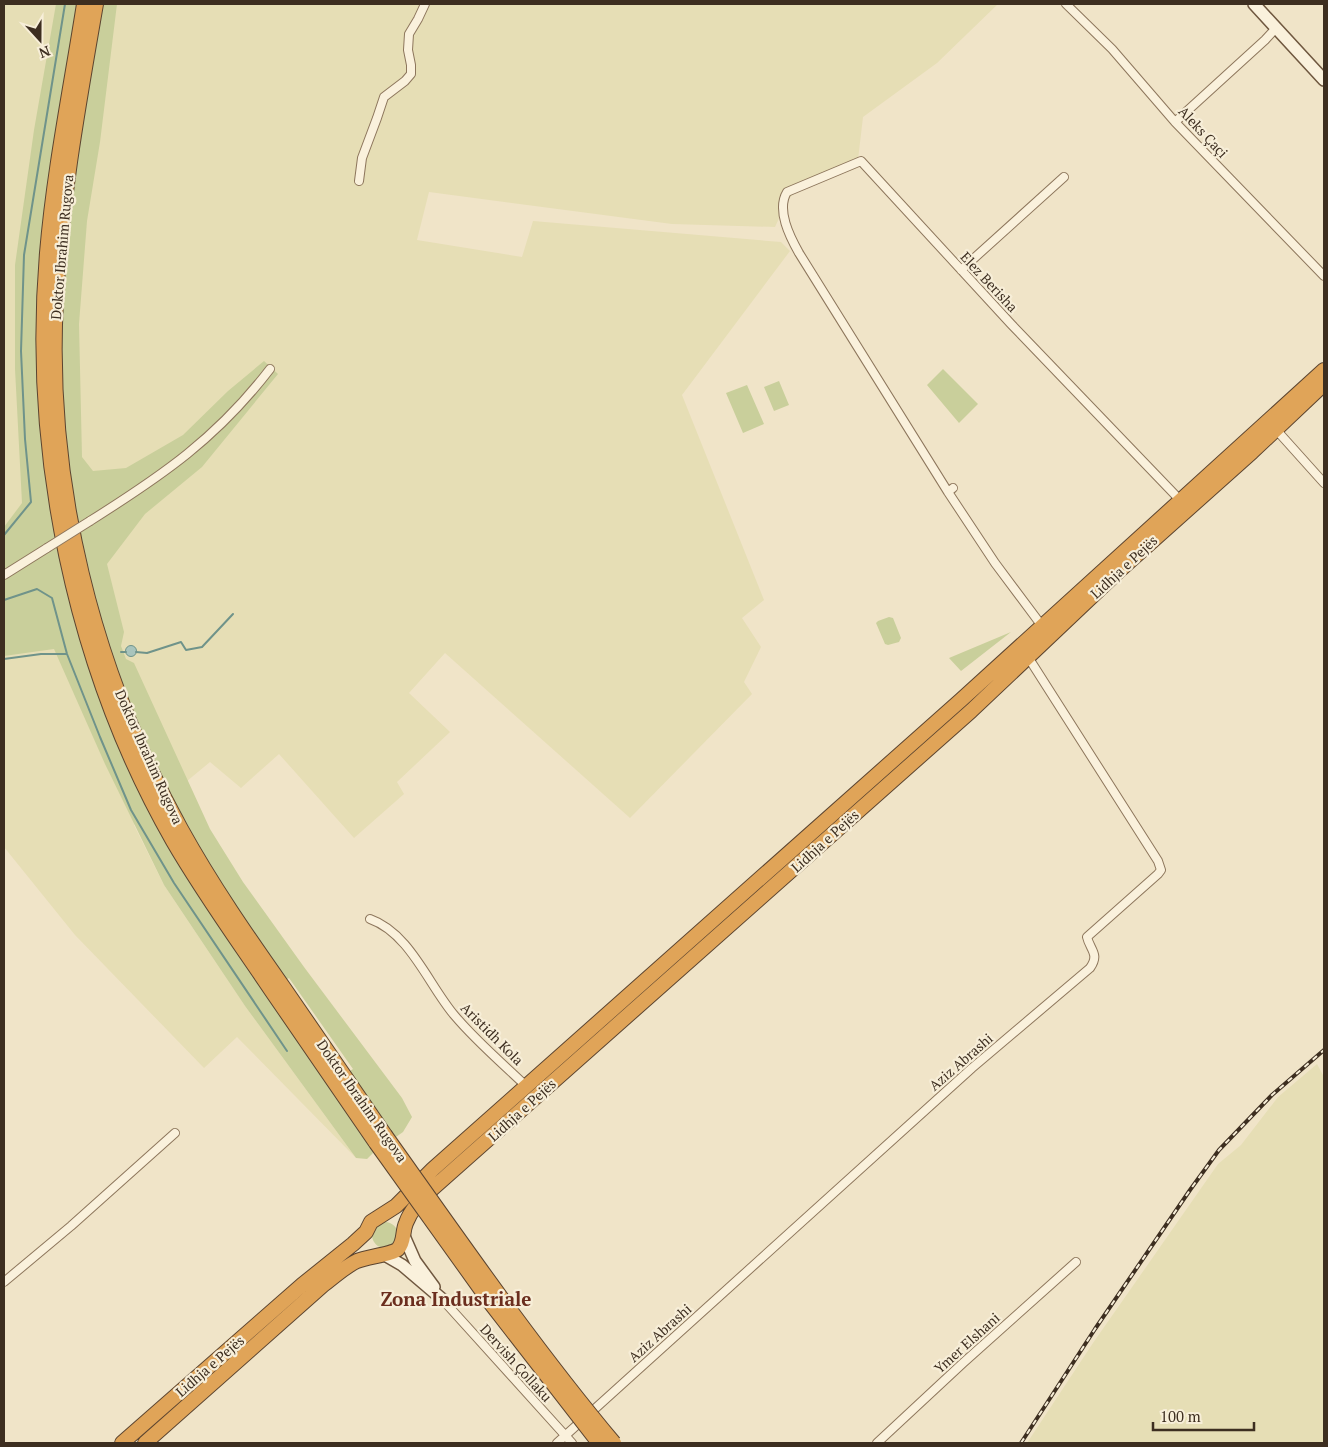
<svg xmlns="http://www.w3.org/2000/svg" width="1328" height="1447" font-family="'PT Serif',serif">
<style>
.farmland{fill:#e6deb5}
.green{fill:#c9cf9b;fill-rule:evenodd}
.water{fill:#a9c4bc;stroke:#6f938a}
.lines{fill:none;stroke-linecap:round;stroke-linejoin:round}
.stream{stroke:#6f938a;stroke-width:2}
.street-casing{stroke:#8d765c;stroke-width:10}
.secondary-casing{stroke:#6f573f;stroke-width:14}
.highway-casing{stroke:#5b4430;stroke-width:16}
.street{stroke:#faf1dc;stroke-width:8}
.secondary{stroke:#faf1dc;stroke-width:11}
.highway{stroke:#e0a458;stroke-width:14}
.rail-casing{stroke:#3d2e20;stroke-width:4}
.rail{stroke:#f7eed8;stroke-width:2;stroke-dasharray:5.5;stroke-linecap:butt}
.street-bridge-casing{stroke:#8d765c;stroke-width:10;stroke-linecap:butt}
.highway-bridge-casing{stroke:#5b4430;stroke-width:16;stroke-linecap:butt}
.street-bridge{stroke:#faf1dc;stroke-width:8}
.highway-bridge{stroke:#e0a458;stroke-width:14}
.labels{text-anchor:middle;stroke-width:4.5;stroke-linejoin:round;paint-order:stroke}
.street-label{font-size:14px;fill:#3d2e20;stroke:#f7eed8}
.district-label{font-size:19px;font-weight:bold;fill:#6b2e1e;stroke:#f7eed8}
</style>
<rect width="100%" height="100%" fill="#f0e4c8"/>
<path class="farmland" d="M4,4H998L937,63L863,117L857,168L796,191L787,201L775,227L672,224L429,192L417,240L522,257L533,221L781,242L790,251L682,395L764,600L742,618L761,647L744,682L752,694L630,818L445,653L409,693L450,732L397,782L404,794L354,838L279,754L241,788L210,762L134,825L164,885L245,1006L356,1158L237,1037L204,1068L75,935L4,847Z
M1317,1064L1324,1077V1443H1027L1093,1343L1218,1164L1241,1145L1278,1097Z"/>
<path class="green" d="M56,4H117L100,142L87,221L79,324L82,457L93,471L126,468L183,435L228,391L264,361L278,374L202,467L145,514L107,564L124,632L121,646L126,659L134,663L210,829L243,882L304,967L402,1098L412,1117L403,1132L373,1153L367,1159L356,1158L245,1006L164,885L105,764L54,649L4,656V527L22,503L15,369V265L34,130ZM289,978L353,1069L330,1084L265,994Z
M943,369L978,404L959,423L927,385Z
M779,381L789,405L774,411L764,387Z
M747,385L764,424L743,433L726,393Z
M889,617L893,618L901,638L899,642L888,645L885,644L876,623L878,621Z
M1011,632L961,671L949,658Z
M372 1235a13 13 0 1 1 26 0a13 13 0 1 1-26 0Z"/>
<path class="water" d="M125.5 651a5.5 5.5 0 1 1 11 0a5.5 5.5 0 1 1-11 0Z"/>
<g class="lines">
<path class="stream" d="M4,535L31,502L25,439L21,351L24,255L65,4
M4,600L37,589L52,598L67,654L100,737L131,810L174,883L287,1051
M121,652H126
M136,652L147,653L181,642L186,650L202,647L233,614
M4,659L41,654H67"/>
<defs>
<path id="street" d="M1066,4L1112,49L1175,122L1324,276
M1175,122L1265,40L1276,28
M359,181L362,158L377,118L384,97L405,81L411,74V65L408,50L409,34L418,19L425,4
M961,270L1064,177
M1280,434L1324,483
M953,488L948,492L995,563L1042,626
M948,492L799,253C790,237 776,210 787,192L861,161L1011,324L1181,501
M90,521C163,475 217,438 270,369
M4,575L47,548
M370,919C410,933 429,986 455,1016C476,1041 502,1063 526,1086
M4,1282L71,1226L175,1133
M442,1299L572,1443
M557,1443L972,1068L1090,968C1100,954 1090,950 1087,937L1158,874L1161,870L1158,861L1028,657
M877,1443L963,1363L1076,1262"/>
<path id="secondary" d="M1254,4L1324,80
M404,1236L415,1261L434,1287
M383,1254L402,1265L442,1299"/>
<path id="highway" d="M84,4C71,87 54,170 47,253C30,452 74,668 173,841C203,893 238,941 271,990C306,1041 341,1092 376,1143
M96,4C79,102 61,201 56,300C46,483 93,670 181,829C212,885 248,937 284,988C318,1037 351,1086 385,1135
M122,1443L302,1285L353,1244L366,1232L371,1222L396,1206L433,1169L961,700L1324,370
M145,1443L322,1286C333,1278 344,1267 357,1261C367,1257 393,1254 398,1249C405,1241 402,1232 406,1223C411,1209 422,1199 432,1189L971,711L1121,569L1252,452L1324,384"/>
</defs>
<use href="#street" class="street-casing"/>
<use href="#secondary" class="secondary-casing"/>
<use href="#highway" class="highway-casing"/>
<use href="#street" class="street"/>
<use href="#secondary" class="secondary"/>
<use href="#highway" class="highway"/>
<defs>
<path id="rail" d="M1021,1443L1095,1329L1190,1190L1219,1150L1272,1095L1324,1050"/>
</defs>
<use href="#rail" class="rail-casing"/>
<use href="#rail" class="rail"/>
<defs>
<path id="street-bridge" d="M47,548L90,521"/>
<path id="highway-bridge" d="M385,1135C459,1239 532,1345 614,1443
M376,1143L492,1305L599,1443"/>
</defs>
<use href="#street-bridge" class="street-bridge-casing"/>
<use href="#highway-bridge" class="highway-bridge-casing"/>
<use href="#street-bridge" class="street-bridge"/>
<use href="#highway-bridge" class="highway-bridge"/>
</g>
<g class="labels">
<g class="street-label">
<text transform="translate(1203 132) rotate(47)" y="5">Aleks Çaçi</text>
<text transform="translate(62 247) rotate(-85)" y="5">Doktor Ibrahim Rugova</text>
<text transform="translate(989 282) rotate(47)" y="5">Elez Berisha</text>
<text transform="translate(1124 567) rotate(-43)" y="5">Lidhja e Pejës</text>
<text transform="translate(149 757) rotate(66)" y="5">Doktor Ibrahim Rugova</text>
<text transform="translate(825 841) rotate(-42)" y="5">Lidhja e Pejës</text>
<text transform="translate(492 1034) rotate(45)" y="5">Aristidh Kola</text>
<text transform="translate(961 1062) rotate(-41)" y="5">Aziz Abrashi</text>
<text transform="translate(362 1101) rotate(55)" y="5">Doktor Ibrahim Rugova</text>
<text transform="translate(522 1110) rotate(-42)" y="5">Lidhja e Pejës</text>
<text transform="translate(660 1333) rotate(-42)" y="5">Aziz Abrashi</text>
<text transform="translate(967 1343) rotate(-42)" y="5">Ymer Elshani</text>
<text transform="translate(516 1363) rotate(48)" y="5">Dervish Çollaku</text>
<text transform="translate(210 1366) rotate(-41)" y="5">Lidhja e Pejës</text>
</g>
<g class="district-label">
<text x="456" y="1306">Zona Industriale</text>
</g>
</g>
<rect width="1328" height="1447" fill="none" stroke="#3d2e20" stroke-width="10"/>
<g transform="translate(40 40) rotate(159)" stroke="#f7eed8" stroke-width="4" paint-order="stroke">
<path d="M0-4L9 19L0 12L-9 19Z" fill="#3d2e20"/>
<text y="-8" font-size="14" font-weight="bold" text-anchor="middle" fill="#3d2e20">N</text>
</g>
<path d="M1153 1422v8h101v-8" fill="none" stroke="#3d2e20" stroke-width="2.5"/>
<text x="1160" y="1422" font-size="15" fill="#3d2e20" stroke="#f7eed8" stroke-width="4" paint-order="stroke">100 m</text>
</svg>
